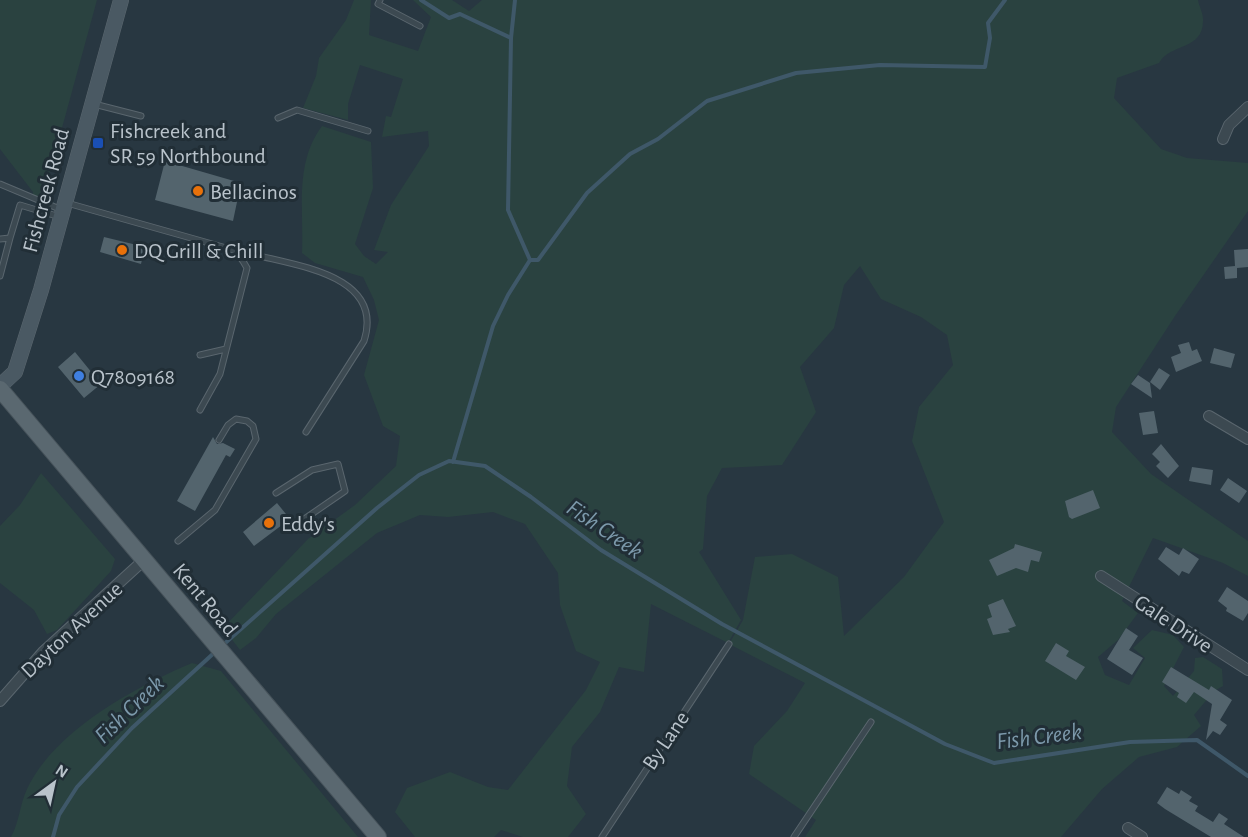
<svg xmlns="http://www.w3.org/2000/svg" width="1248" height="837" font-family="'Alegreya Sans',sans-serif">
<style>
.green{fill:#2a4240}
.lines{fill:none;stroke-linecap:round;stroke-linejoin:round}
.stream{stroke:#3f5869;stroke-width:4}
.building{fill:#53646d}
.lane-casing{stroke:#5a666e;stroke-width:7}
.street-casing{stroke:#5a666e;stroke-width:12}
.secondary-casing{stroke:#5a666e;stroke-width:16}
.primary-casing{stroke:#46525a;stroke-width:18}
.lane{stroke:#3c4951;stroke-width:5}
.street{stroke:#3c4951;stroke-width:10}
.secondary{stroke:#4a5963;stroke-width:15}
.primary{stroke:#5a6870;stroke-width:16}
.transit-dot{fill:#1a4fb4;stroke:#212e36;stroke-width:2}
.food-dot{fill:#e8710a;stroke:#212e36;stroke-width:2}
.shop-dot{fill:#3f7fe0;stroke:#212e36;stroke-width:2}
.labels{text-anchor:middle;stroke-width:6;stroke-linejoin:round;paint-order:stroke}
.poi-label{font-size:22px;fill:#b9c3cb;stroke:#212e36;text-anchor:start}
.street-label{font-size:22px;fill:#b9c3cb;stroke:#212e36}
.water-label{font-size:24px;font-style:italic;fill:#7c99ab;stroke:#212e36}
</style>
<rect width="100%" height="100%" fill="#283741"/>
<path class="green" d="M0,0H97L42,201L32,198L33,192L0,149Z
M354,0H371L369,35L418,51L431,17L413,0H452L469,11L482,0H1198C1199,6 1203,13 1203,19C1204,51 1171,42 1159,63L1117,78L1114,98L1161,149L1187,158L1248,163V211L1175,316L1116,407L1112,432L1151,474L1248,541V576L1223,563L1153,538L1122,601L1138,613L1118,640L1098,657L1105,675L1129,685L1145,658L1133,648L1152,630L1173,635L1184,647L1164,686L1173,696L1194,671L1195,658L1203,657L1222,669L1223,686L1214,691L1194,715L1201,726L1177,747L1139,757L1102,789L1061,837H805L816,820L749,774L754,746L787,711L805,683L729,644L743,620L755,557L792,554L838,577L844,636L904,577L944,522L912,441L919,407L953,365L947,335L921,317L881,299L860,266L844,285L834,328L800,367L816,412L782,465L722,468L707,496L703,549L699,552L741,620L728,643L651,604L644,672L619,667L600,712L572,747L567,786L586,814L568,837H523L501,830L494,837H415L395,812L407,788L450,772L488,787L508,790L586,690L600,662L576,651L560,605L558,573L525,524L493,512L448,517L420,515L377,533L276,614L256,638L240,650L223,628L308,539L355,505L396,466L400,436L383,426L364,375L379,320L374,300L363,277L315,263L302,253C304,209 294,164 322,126L371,142L373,188L355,244L364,256L376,264L388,252L374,250L391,205L429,146L428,131L382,137L386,116L391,117L403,79L360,65L348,104V120L303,108L316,76L319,58L346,20Z
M41,473L115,559L111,571L57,630L47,634L34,610L0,583V526L20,505Z
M192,663L221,671L358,837H11C19,823 20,804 27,789C54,731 135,687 192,663Z"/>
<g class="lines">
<path class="stream" d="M421,0L449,18L460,14L511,38
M515,0L511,38L508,210L530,260
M453,462L493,326L508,295L530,260H538L587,193L630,154L658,139L707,101L796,73L880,65L985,67L990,38L988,23L1005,0
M223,645L377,508L419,475L449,461L485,466L531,497L601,550L722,624L945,744L994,763L1130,742L1197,740L1248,776
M53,837L59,815L77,787L132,728L215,652"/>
</g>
<path class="building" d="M165,161L241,183L233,221L155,200Z
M104,237L145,247L141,264L100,252Z
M1248,249V267L1237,268V278L1225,279L1224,267L1235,266L1234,250Z
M1189,342L1192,351L1197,349L1202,361L1176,372L1171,357L1181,353L1178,345Z
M1214,348L1235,354L1231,368L1210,363Z
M75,352L101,384L84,398L58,367Z
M1159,368L1170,375L1160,390L1150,382Z
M1138,375L1150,383L1152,398L1131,384Z
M1154,411L1158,433L1143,435L1139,413Z
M213,437L217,444L223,443L235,449L230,457L226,455L195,511L177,501Z
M1161,444L1179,466L1168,478L1156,466L1160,462L1152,454Z
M1192,467L1213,470L1211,485L1189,481Z
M1228,478L1247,491L1239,503L1220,490Z
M1093,490L1100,508L1072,519L1069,517L1065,501Z
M277,503L290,519L254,546L243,532Z
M1015,544L1042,552L1039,562L1031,560L1028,572L1016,568L997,576L989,560L1014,548Z
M1166,547L1179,555L1183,548L1199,559L1189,574L1182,571L1179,576L1158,559Z
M1227,587L1248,601V613L1243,621L1226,611L1227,608L1218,601Z
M1003,599L1016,626L1008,629L1010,632L993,635L987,619L992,617L988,605Z
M1126,628L1138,636L1129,650L1143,658L1132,675L1107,659Z
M1056,643L1069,651L1066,656L1085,667L1076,680L1045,661Z
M1171,667L1209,690L1211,686L1232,700L1220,720L1227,725L1220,735L1213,731L1206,740L1212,704L1194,692L1186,703L1177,697L1179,693L1162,682Z
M1167,787L1179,794L1181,790L1192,797L1189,801L1198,806L1195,811L1213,822L1219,813L1228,819L1224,824L1244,837H1211L1165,809L1157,803Z"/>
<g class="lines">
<defs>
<path id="lane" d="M380,0L378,4L420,26
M94,104L141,116
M278,118L297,110L368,131
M0,184L62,210
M67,203L237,251L247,268L220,374L200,410
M10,238L20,205L60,217
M0,239L10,238L0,276
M242,260L252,254C297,266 385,275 364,341L306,432
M200,355L226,349
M276,493L312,470L338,464L345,491L300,522
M178,541L215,510L256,439L253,426L247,421L236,419L228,425L219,440
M602,837L729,644
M794,837L871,722"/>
<path id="street" d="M1223,139L1229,125L1248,107
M1209,416L1248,439
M1101,576L1248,670
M0,701L43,652L144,560
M1128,828L1142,837"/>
<path id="secondary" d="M0,386L15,372L41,290L121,0"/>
<path id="primary" d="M0,389L378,837"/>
</defs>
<use href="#lane" class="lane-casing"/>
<use href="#street" class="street-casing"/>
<use href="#secondary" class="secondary-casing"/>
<use href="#primary" class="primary-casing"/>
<use href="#lane" class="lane"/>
<use href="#street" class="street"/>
<use href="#secondary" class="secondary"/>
<use href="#primary" class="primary"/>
</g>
<rect class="transit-dot" x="92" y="137" width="12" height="12" rx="3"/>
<g class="food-dot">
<circle cx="198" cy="191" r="6"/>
<circle cx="122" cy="250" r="6"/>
<circle cx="269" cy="523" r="6"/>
</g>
<circle class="shop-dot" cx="79" cy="376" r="6"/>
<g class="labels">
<g class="poi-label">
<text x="110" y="138">Fishcreek and<tspan x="110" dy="25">SR 59 Northbound</tspan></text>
<text x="210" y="199">Bellacinos</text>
<text x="134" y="258">DQ Grill &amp; Chill</text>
<text x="91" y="384">Q7809168</text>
<text x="281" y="531">Eddy's</text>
</g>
<g class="street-label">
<text transform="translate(45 190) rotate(-75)" y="8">Fishcreek Road</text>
<text transform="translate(206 599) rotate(50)" y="8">Kent Road</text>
<text transform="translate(1174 623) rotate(33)" y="8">Gale Drive</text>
<text transform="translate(71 629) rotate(-43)" y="8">Dayton Avenue</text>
<text transform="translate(665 740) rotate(-56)" y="8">By Lane</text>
</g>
<g class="water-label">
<text transform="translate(605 529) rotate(34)" y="8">Fish Creek</text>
<text transform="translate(129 709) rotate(-44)" y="8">Fish Creek</text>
<text transform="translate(1039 736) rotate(-7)" y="8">Fish Creek</text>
</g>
</g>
<g transform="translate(54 783) rotate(33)" stroke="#212e36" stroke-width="4.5" paint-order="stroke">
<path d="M0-4.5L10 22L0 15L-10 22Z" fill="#b9c3cb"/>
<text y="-9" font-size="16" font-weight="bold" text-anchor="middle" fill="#b9c3cb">N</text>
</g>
</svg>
